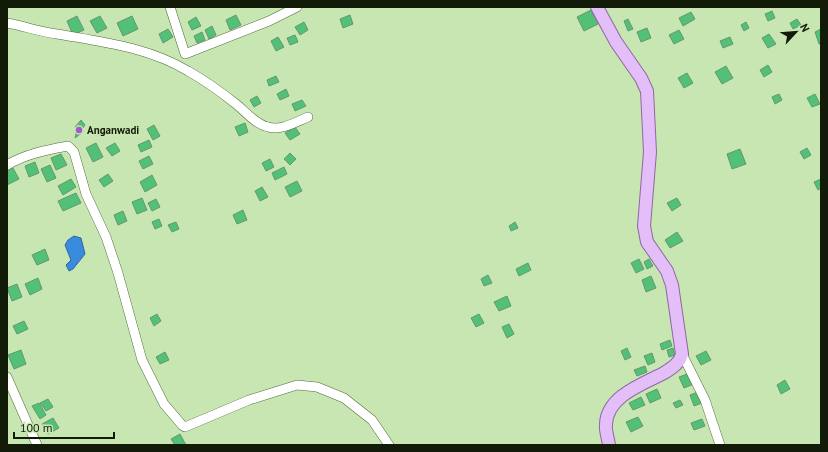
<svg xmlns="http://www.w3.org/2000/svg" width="828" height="452" font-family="'PT Sans',sans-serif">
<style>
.water{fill:#3a8add;stroke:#2e699d}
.building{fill:#52c076;stroke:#659772}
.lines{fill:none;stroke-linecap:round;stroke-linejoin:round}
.minor-casing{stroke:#506a3b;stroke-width:10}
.major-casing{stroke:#8d68a2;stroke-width:14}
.minor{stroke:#fff;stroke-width:9}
.major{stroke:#e3bef9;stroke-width:12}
.poi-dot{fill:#a359cc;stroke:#c8e6b2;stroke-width:1.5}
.labels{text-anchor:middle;stroke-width:3.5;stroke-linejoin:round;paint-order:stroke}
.poi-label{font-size:11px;font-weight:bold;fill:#111b08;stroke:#c8e6b2;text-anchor:start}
</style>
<rect width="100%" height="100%" fill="#c8e6b2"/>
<path class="water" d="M74,236L81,238L85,254L73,269L69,271L66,265L71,260L65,245L68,240Z"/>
<path class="building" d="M591,10L598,24L584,31L577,17Z
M772,11L775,18L768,21L765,14Z
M691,12L695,19L683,26L679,18Z
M236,15L241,25L230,30L226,20Z
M350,15L353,24L343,28L340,19Z
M77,16L84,30L73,35L67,21Z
M100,16L107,28L97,33L90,21Z
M132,16L138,29L123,36L117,23Z
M196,17L201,26L192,30L188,22Z
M628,19L633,29L628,31L624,21Z
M797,19L801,25L793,29L790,23Z
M304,22L308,30L300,35L295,27Z
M746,22L749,28L744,31L741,25Z
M212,26L216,35L209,39L205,30Z
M647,28L651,38L641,42L637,32Z
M168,29L173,37L163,43L159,34Z
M821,29V44H819L815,32Z
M679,30L684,39L674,44L669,35Z
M202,32L205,40L197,43L194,36Z
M769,34L776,44L768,48L762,38Z
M295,35L298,42L290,45L287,38Z
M278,37L284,47L276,51L271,41Z
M730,37L733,44L723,48L720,41Z
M768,65L772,72L764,77L760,70Z
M726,66L733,78L722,84L715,72Z
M687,73L693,83L684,88L678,78Z
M276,76L279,82L269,86L267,80Z
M286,89L289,96L280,100L277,94Z
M779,94L782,100L775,104L772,97Z
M815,94L820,104L812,107L807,98Z
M257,96L261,103L254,107L250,100Z
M302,100L306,106L295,111L292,104Z
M81,120L85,125L82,129L83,132L75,138L77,130L75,127Z
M245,123L248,132L239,136L235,127Z
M154,125L160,136L153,140L147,129Z
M295,127L300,134L290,140L285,133Z
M149,140L152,147L141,152L138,145Z
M96,143L103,157L93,162L86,148Z
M115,143L120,151L112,156L106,148Z
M807,148L811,155L804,159L800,152Z
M740,149L746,164L732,169L727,154Z
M290,153L296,159L290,165L284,159Z
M61,154L67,165L56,170L51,158Z
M149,156L153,164L143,169L139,161Z
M270,159L274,167L266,171L262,163Z
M35,162L39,173L29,177L25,166Z
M50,165L56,178L47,182L41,169Z
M284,167L287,174L275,180L272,173Z
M13,168L19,179L7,185V171Z
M108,174L113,181L104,187L99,180Z
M152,175L157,185L145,192L140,182Z
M71,179L76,187L63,195L58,186Z
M821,179V188L818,190L814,182Z
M297,181L302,191L290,197L285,187Z
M262,187L268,197L260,201L255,191Z
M76,193L81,203L63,211L58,201Z
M142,198L147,210L137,214L132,202Z
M677,198L681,205L672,211L667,203Z
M156,199L160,207L152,211L148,203Z
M243,210L247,220L237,224L233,215Z
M123,211L127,221L118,225L114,215Z
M159,219L162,226L155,229L152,222Z
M176,222L179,229L172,232L168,225Z
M515,222L518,228L511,231L509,226Z
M677,232L683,241L670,248L665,240Z
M45,249L49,260L37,265L32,255Z
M639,259L644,269L636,273L631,263Z
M649,259L653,266L647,269L644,262Z
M528,263L531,270L519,276L516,269Z
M488,275L492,283L484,286L481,279Z
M651,276L656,288L646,292L642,280Z
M38,278L42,289L30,295L25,284Z
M17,284L22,297L12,301L7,288Z
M507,296L511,306L499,311L494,302Z
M157,314L161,321L154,326L150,318Z
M479,314L484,323L476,327L471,318Z
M24,321L28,329L17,334L13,326Z
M509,324L514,334L507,338L502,327Z
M670,340L672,346L662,350L660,344Z
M627,348L631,357L625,360L621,351Z
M673,348L675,355L669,357L667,350Z
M21,350L26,364L14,369L8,355Z
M706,351L711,360L701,365L696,356Z
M165,352L169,360L160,364L156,357Z
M652,353L655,362L648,365L644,356Z
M645,366L647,372L637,376L634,370Z
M690,373L694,384L684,388L679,377Z
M785,380L790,389L781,394L777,385Z
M657,389L661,398L650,403L646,394Z
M698,392L702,403L694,406L690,395Z
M641,397L645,405L633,410L629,403Z
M48,399L53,407L46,411L40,403Z
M680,400L683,405L676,408L673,403Z
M39,403L46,415L40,419L32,406Z
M638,417L643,426L631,432L626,422Z
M53,418L59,428L48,434L42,424Z
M702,419L705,426L694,430L691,423Z
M180,434L186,445H175L171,439Z"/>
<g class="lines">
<defs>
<path id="minor" d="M170,7L185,54L269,21L297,7
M7,23C24,26 40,32 57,34C102,42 148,47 188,71C204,80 221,92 236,104C245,111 255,124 268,127C281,131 296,122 308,117
M7,165C26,154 46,150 68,146L74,152L86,194L106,237L118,273L142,360L164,404L182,425L185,427L249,400L297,385L317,387L344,398L372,420L389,445
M682,354L705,400L720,445
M7,377L37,445"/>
<path id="major" d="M597,7L616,42L641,78L647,91L650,152L644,226L647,242L667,271L672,285L682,354C680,363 672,368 664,373C643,384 607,396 606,424C605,430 608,438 609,445"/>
</defs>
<use href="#minor" class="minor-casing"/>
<use href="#major" class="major-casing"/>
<use href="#minor" class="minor"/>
<use href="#major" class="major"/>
</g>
<circle class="poi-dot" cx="79" cy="130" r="4"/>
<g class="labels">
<g class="poi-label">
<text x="87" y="134">Anganwadi</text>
</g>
</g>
<rect width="828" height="452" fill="none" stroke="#111b08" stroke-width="16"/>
<g transform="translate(796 32) rotate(64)" stroke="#c8e6b2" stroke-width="3" paint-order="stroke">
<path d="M0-3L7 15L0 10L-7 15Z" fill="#111b08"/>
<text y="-6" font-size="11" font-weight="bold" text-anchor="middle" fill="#111b08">N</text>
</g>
<path d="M14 432v6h100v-6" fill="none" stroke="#111b08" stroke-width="2"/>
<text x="20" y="432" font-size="12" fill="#111b08" stroke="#c8e6b2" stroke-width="3" paint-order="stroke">100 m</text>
</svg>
